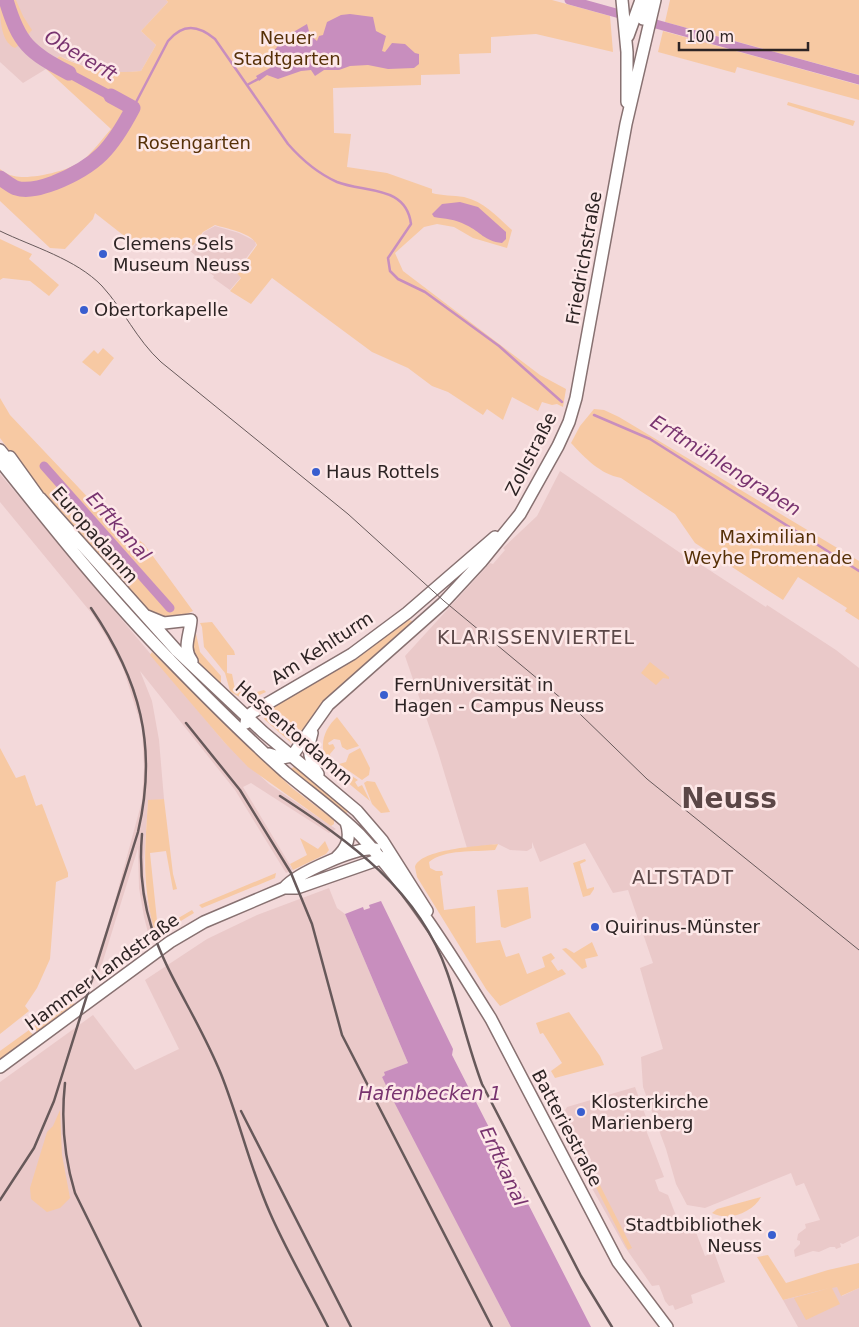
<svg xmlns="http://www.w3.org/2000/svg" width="859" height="1327" font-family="'DejaVu Sans',sans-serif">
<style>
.built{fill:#eac9c9}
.green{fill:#f7c9a3;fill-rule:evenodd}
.water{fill:#c88ebe}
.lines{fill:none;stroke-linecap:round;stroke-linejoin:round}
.stream{stroke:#c88ebe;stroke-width:2.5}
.canal{stroke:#c88ebe;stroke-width:9}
.river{stroke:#c88ebe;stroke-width:15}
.secondary-casing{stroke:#877171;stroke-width:14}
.secondary{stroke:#fff;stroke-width:11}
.tram{stroke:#67595a;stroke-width:1}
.rail{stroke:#67595a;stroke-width:2.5}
.poi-dot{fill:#395ecf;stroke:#fde8e8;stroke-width:2}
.labels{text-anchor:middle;stroke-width:5;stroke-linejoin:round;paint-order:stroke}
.park-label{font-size:18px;fill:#563007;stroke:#fde8e8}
.poi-label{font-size:18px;fill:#2d2424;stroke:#fde8e8;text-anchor:start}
.street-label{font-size:18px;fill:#2d2424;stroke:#fde8e8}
.water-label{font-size:19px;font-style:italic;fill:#78336f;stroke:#fde8e8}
.neighbourhood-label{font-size:19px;letter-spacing:1px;fill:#5b4747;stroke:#fde8e8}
.town-label{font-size:28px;font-weight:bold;fill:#5b4747;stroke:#fde8e8}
</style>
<rect width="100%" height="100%" fill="#f3d9da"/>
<path class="built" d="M0,0H166L168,2L141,31L156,45L141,71L118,73L96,71L59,56L46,69L23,83L0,62Z
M215,226L239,233L255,241L256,245L236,272L241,277L230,290L213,278L214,276L210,273L215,266L211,268L190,251L204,232Z
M560,471L698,565L700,564L766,607L767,605L836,650L859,668V1236L843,1244L840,1243L841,1247L836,1249L835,1247H830L819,1252L813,1251L795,1257L794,1250L800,1244V1241L797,1240L798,1234L806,1228L805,1224L820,1220L804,1183L796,1186L791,1173L705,1208L687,1205L676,1184L666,1149L643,1087L641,1057L663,1049L640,968L653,963L628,890L613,893L585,843L540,862L532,842V848L527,851L510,850L498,844L467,848L438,752L405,656L490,563L493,564L505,550L503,548L537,516Z
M0,474L225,743L269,784L336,829L329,833L251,783L243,787L293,870L286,873L235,790L140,671L152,701L159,740L164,799L148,801L144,863L145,890L156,936L150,940L144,917L139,888L138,848L98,977L87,988L111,915L142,801L144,768L142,728L123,668L107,638L93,615L0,502Z
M329,888L337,908L345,914L408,1063L385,1072V1075L382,1077L511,1327H0V1082L93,1015L135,1070L179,1049L145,980L207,939L257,915Z
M635,1087L650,1128L646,1130L664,1177L655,1180L659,1191L668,1195L680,1226L688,1223L691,1229L694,1227L705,1256L714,1252L725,1282L691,1295L693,1303L675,1310L673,1305L669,1306L665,1301L659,1285L652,1286L625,1247L557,1126L571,1120L564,1112L567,1107Z
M837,1286L842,1296L859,1288V1327H798L783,1300Z"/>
<path class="green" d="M10,0H16L23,16L32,30L25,38L12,14Z
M166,0H552L610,16L613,52L536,34L491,37V53L459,54L460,74L421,75V85L333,88L334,133L351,134L347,167L387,173L432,189V193C442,196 453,195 464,197C485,202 496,216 512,230L507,248L473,238L454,227L437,224L424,227L395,253L403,271L540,375L566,389L563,407L557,404L552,405L542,402L538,411L512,397L503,420L487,409L483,415L448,392L432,386L408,368L372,352L272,278L251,304L230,291L241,278L237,273L257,245C251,232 227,229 215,225L203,232L189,251H183L170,240L166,245L156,242L137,246L95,213L93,219L65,249L50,248L0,201V169C4,172 8,175 14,176C31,180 68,171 82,161C93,152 102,139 111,129L46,69L59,56C87,70 111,74 141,71L156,45L141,31L168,2Z
M670,0H859V75L665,22Z
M0,1L13,38L19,45L15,48C0,42 0,16 0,1Z
M663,31L859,85V100L737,67L735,73L658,52Z
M788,102L855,121L853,126L787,105Z
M0,239L32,254L29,259L59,285L49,296L30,281L3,278L0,280Z
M103,348L114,358L100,376L82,362L94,350L98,354Z
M0,398L10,415L96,506L144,544L193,611C171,621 164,620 144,609L30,479L0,438ZM46,464L141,569L172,607L167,609L42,469Z
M594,409L604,410L619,417L859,561V620L845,611L847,608L798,577L783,600L695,543L675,514L621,478C600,474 585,458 571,443L580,426Z
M406,619L415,622L295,746L265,720L262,714L267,709Z
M212,622L234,651L235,655H227V673L232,674L235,689L246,695L264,690L266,692C251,699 244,702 230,691L225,673L204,647L202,627L200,623Z
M195,629L200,652L221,676V689C205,663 186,664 195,629Z
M152,652L292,788L334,820V824L331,826L248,767L225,743L150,655Z
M650,662L669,677V679L663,678L656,685L641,673Z
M337,717L359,746L347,750L342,747L340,740L334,739L328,743L329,745L333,744L335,748L330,754L331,760L327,762C318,744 325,728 337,717Z
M0,748L16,778L25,775L36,806L42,804L68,873V877L56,882L50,959L37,988L25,1006L29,1011L0,1034Z
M360,748L370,768L369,775L362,780L339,764L346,762L349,754Z
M332,763L358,780L355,782L358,787L362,785L370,801L330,768L328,765Z
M297,765L349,811L344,815L289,770Z
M367,781L375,782L390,812L381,813L372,804L364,783Z
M164,799L173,874L177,889L173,890L166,851L150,853L158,930L192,910L194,913L156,936C141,885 145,852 148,800Z
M300,838L318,849L325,841L329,850L326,854L293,870L290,864L307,855Z
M498,844L495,850C474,852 445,849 429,862L430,868L436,871H442L443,875L440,876L444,910L475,906L476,943L500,940L506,957L519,953L527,974L545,967L542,957L551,953L555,958L551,961L558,971L562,969L566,974L500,1006L486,989L417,877L415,867C420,849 480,846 498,844Z
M585,859L586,861L580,864L587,889L594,887V889L590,895L583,897L573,863Z
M276,873L275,878L202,908L199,905Z
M528,887L531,918L505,928L501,927L497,890Z
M592,942L598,956L585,959L587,967L582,969L562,949L566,948L574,953Z
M73,1000L74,1004L37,1032L33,1027Z
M569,1012L600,1056L604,1065L555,1078L551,1071L562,1063L543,1033L540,1034L536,1023Z
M29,1030L33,1035L0,1059V1051Z
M60,1110L62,1155L70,1198L60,1208L47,1212L31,1199L30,1188L47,1132L53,1126Z
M581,1148L632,1248L628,1250L577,1150Z
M761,1197C753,1212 729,1222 712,1213L717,1209Z
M768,1255L786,1283L828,1270L859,1263V1288L841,1296L837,1287L832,1288L840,1304L806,1320L794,1298L830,1288L783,1300L757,1257Z"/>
<path class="water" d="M0,0H10L12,14L25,38L19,45L9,29Z
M350,14L373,17L376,31L386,36L382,51L385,52L392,43L405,44L415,53L419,54V64L414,68L388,69L368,65L350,66L339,70H324L315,76L311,70L301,71L278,79L267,75L259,81L256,76L270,68L275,61L280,58L273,52L285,37L307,24L310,35L317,41L319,36L323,35L327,22L341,15Z
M55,61L131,101L124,112L119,106L48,67Z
M460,202L478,207L506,232V239L502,243C484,241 481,232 466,225C455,219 445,219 434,217L432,214L442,204Z
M381,901L453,1049L452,1055L591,1327H511L393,1100L382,1077L385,1075L384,1072L408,1063L345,914L363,907L364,910L370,908L369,905Z"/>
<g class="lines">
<path class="stream" d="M247,85L260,78
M133,108L168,41C183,23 198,25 215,39L288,144C302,160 317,173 337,182C365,193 406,185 411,224L388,258L390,271L398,279L425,292L499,346L562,402
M594,415L650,439L859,571"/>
<path class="canal" d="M569,0L627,16
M645,21L859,80
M44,466L170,608"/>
<path class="river" d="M6,0C19,44 29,52 69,73
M0,178C5,181 11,186 16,188C28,192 43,187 54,183C97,166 112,148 133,108L111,96"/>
<defs>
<path id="secondary" d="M622,0L627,52V102
M643,19L644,0
M628,36L641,0
M0,450L12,465
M10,457L38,496
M0,461C54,529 110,599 172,662C208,699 246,737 285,772C310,793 337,812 360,835C411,890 452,956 491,1019L618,1262L667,1327
M40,498L177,651L263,732L357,811L382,840L427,911
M147,616L164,623L191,620C190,636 182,648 192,661
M246,723L247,717L253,712L352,654L407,613L495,537
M312,733C307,748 309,761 318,774
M269,754L282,758L292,756L328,705L443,603L481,562L520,514L558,446L569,422L576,398L626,124L655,0
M336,858C348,847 351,837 346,822
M284,888C297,873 356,847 375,849
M0,1067L170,942L204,922L284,888H297L386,857"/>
</defs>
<use href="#secondary" class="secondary-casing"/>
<use href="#secondary" class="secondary"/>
<path class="tram" d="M0,231C33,247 76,259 102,286C124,310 136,339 161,362L348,514L444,601L580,714L647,779L859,950"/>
<path class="rail" d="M186,723L240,790L291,873L312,924L342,1035L492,1327
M280,796C349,841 419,890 447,972C460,1009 468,1047 482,1084L581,1276L612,1327
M142,834C133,940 184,984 221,1074C239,1119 250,1168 270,1213C287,1252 309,1289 328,1327
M65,1083C61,1120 64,1157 75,1193L141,1327
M241,1111L351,1327
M0,1200L34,1148L54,1101L138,832C158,746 140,680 91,608"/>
</g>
<g class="poi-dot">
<circle cx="103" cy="254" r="5"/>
<circle cx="84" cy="310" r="5"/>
<circle cx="316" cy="472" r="5"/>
<circle cx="384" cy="695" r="5"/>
<circle cx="595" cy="927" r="5"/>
<circle cx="581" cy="1112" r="5"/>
<circle cx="772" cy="1235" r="5"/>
</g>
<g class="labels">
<g class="park-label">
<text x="287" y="44">Neuer<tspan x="287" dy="21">Stadtgarten</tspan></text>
<text x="194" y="149">Rosengarten</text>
<text x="768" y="543">Maximilian<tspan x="768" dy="21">Weyhe Promenade</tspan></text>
</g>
<g class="poi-label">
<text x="113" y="250">Clemens Sels<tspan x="113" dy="21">Museum Neuss</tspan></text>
<text x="94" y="316">Obertorkapelle</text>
<text x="326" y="478">Haus Rottels</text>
<text x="394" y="691">FernUniversität in<tspan x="394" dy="21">Hagen - Campus Neuss</tspan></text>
<text x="605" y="933">Quirinus-Münster</text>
<text x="591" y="1108">Klosterkirche<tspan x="591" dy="21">Marienberg</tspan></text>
<text x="762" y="1231" text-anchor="end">Stadtbibliothek<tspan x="762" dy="21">Neuss</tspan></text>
</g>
<g class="street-label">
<text transform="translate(584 258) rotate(-80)" y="6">Friedrichstraße</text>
<text transform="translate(531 454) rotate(-63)" y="6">Zollstraße</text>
<text transform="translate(95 535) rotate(49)" y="6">Europadamm</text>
<text transform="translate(322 648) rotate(-33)" y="6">Am Kehlturm</text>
<text transform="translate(294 733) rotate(41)" y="6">Hessentordamm</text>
<text transform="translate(102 972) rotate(-36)" y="6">Hammer Landstraße</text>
<text transform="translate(567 1128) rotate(62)" y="6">Batteriestraße</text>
</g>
<g class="water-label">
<text transform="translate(81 55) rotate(31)" y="7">Obererft</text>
<text transform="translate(726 465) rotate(32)" y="7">Erftmühlengraben</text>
<text transform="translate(119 526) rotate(48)" y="7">Erftkanal</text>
<text x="430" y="1100">Hafenbecken 1</text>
<text transform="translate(504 1166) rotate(65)" y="7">Erftkanal</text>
</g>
<g class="neighbourhood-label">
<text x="536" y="644">KLARISSENVIERTEL</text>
<text x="683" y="884">ALTSTADT</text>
</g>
<g class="town-label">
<text x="729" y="808">Neuss</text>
</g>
</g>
<path d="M679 42v8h129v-8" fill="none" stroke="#2d2424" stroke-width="2.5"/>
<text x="686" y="42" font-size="15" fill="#2d2424" stroke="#fde8e8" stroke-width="4" paint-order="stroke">100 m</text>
</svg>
